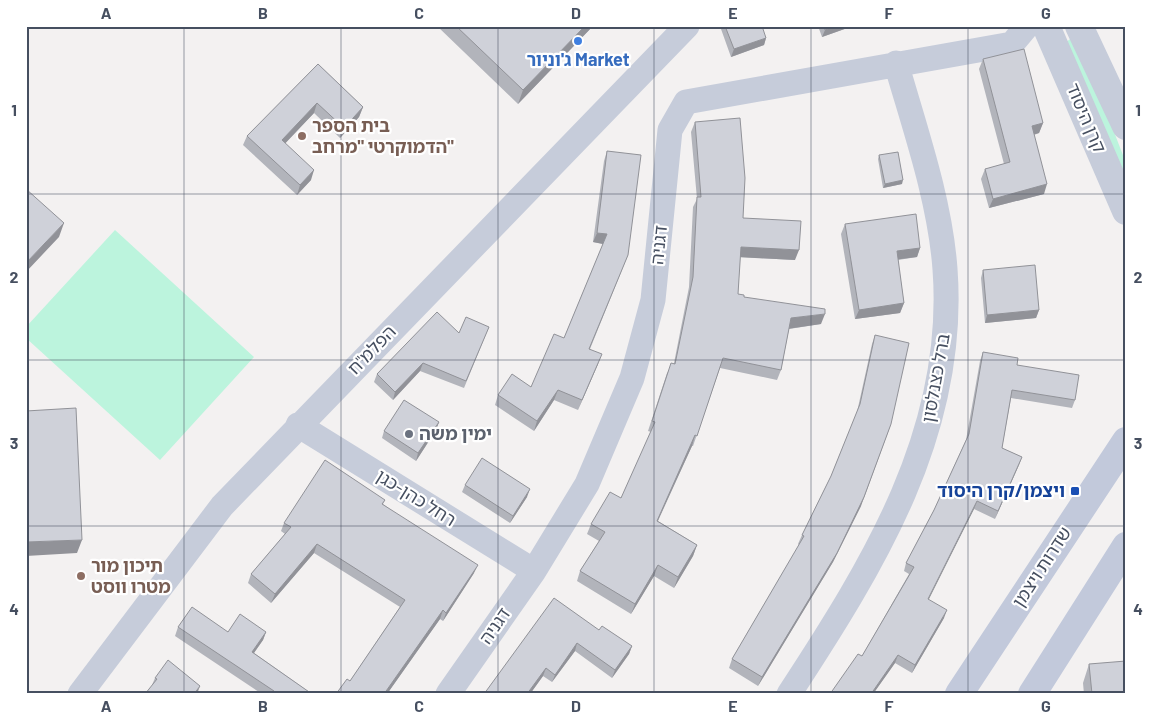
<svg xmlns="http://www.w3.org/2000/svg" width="1152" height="720" font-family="Barlow,'Noto Sans Hebrew',sans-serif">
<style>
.green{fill:#bcf4dd}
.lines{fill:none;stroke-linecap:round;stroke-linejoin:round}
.minor{stroke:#c6ccda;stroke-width:25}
.tertiary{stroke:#c6ccda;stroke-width:28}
.secondary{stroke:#c2c9db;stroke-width:28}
.wall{fill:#b2b4bb}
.shaded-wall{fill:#919298}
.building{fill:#cfd1d9;stroke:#919298}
.grid{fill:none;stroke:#464f60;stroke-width:1;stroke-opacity:0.55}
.shop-dot{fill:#3f7fe0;stroke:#fff;stroke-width:2}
.education-dot{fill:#8d6e63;stroke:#fff;stroke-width:2}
.worship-dot{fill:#6b7280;stroke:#fff;stroke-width:2}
.transit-dot{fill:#1a4fb4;stroke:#fff;stroke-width:2}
.labels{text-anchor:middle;stroke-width:4.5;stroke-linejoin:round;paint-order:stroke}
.shop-label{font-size:18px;font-weight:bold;fill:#366cbe;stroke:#fff}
.street-label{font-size:18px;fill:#464f60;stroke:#fff}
.education-label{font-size:18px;font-weight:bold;fill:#785e54;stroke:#fff;text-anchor:start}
.worship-label{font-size:18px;font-weight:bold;fill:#5b616d;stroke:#fff;text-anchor:start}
.transit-label{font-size:18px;font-weight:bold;fill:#164399;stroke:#fff;text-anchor:end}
.neatline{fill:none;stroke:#464f60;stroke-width:2}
.grid-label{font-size:16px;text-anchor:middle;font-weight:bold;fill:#464f60}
</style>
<rect width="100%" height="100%" fill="#f3f1f1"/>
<path class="green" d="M1073,37L1089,67L1126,163V195L1062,45Z
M115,230L254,357L160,460L26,338V327Z"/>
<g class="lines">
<path class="minor" d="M298,425L534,571
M80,694L222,506L687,26
M448,694L534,571L587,484L632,378L653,300L670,130L686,102L1012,44L1027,26
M789,694C874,564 957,431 945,269C940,200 915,129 896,63"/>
<path class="tertiary" d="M1046,26L1126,211
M1079,26L1126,126"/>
<path class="secondary" d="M959,694L1126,441
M1032,694L1126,546"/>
</g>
<path class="wall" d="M437,26H593L518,104Z
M722,26H725L766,38L764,45L731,57L721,29Z
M818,26H853L822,37Z
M983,59L1043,123L1039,133L1034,135L1044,194L989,208L981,179L985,169L1004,164L979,69Z
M318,64L363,107L359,117L340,138L314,113L285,143L311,180L297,195L243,145L247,136Z
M695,122L743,218L795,260L740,257L738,294L744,297L821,324L789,329L781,370L777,380L720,368L693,446H692L658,521L697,545L693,556L674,588L654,576L631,614L577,581L580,571L599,541L587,534L591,524L621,498L651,432L648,431L667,373L674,363L689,287L693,207L697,199L691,132Z
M607,151L628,255L590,349L598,364L578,410L554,400L534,431L495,405L498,395L531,387L564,338L603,244L593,242L604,161Z
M879,155L902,184L883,188L878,159Z
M845,224L920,248L917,257L898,260L904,303L900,313L855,319L841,234Z
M983,270L1039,310L1036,318L985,323L981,278Z
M489,327L464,388L420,371L393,400L374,382L377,374L459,333Z
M875,335L861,506L833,562L758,686L729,668L732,659L799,545L798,544L802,535L831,476L857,412L872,344Z
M983,352L1017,365L1075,400L1072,408L1011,398L1002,448L1022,457L995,519L974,509L928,599L944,618L912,673L895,663L873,694H830L862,656L909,574L904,571L906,563L934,510L966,440L980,361Z
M439,422L436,430L416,461L382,438L384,431Z
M465,485L527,497L510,523L462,492Z
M385,500L383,504L474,573L443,621L440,619L387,694H336L350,681L400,607L314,553L271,603L248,583L251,574L285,534L281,531L284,523Z
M178,627L228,632H266L263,640L254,653L312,694H262L175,636Z
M599,630L632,646L629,654L612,678L575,651L552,682L543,676L530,694H484Z
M1089,664L1126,694H1084L1083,683Z
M155,678L200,686L152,685Z"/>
<path class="shaded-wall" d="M585,26H593L518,104L523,90Z
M836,26H853L822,37L825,30Z
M766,38L764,45L731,57L734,49Z
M317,103L314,113L279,150L282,140Z
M363,107L359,117L340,138L344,128Z
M1043,123L1039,133L1028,136L1032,126Z
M314,170L311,180L297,195L300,185Z
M903,180L902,184L883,188L885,184Z
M1047,184L1044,194L989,208L993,199Z
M64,223L59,237L26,272V263Z
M597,233L607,234L603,244L593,242Z
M741,247L799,250L795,260L737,257Z
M920,248L917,257L893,260L897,251Z
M904,303L900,313L855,319L859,310Z
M1039,310L1036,318L985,323L987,315Z
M825,314L821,324L787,329L791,318Z
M602,354L598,364L578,410L582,400Z
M423,363L420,371L393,400L395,392Z
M558,390L554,400L534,431L537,421Z
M439,422L436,430L416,461L418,453Z
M891,424L861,506L833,562L758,686L762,677Z
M695,435L692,446L653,531L657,521Z
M1022,457L1019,465L995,519L998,511Z
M530,489L527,497L510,523L513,516Z
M977,501L974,509L925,607L928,599Z
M82,540L77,553L26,556V542Z
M317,544L314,553L271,603L275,594Z
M697,545L693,556L674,588L678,577Z
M478,565L474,573L443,621L446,613Z
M658,565L654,576L631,614L635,604Z
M443,610L440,619L387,694H384Z
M947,610L944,618L912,673L915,665Z
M266,632L263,640L249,660L252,652Z
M577,643L575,651L552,682L555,675Z
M632,646L629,654L612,678L615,670Z
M898,655L895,663L873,694H871Z
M546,668L543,676L530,694H527Z
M200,686L197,694H194Z"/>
<path class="building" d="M456,26H585L523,90Z
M725,26H762L766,38L734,49Z
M824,26H836L825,30Z
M1024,49L1043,123L1032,126L1047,184L993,199L985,169L1010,162L983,59Z
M318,64L363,107L344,128L317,103L282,140L314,170L300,185L247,136Z
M740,118L745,178L743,218L801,221L799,250L741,247L738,294L744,295V297L825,309V314L791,318L781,370L723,358L697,436L695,435L657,521L697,545L678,577L658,565L635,604L580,571L605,532L591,524L610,492L621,498L655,422L652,421L671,363L675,364L693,277L697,197H701L695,122Z
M607,151L641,155L628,255L589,349L602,354L582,400L558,390L537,421L498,395L512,374L531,387L554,334L564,338L607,234L597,233Z
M898,152L903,180L885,184L879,155Z
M26,189L64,223L26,263Z
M916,214L920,248L897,251L904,303L859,310L845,224Z
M1035,265L1039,310L987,315L983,270Z
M437,312L459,333L466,317L489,327L466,381L423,363L395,392L377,374Z
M875,335L909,343L891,424L864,497L837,553L762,677L732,659L804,536L802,535L831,476L860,404Z
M983,352L1018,358L1017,365L1079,375L1075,400L1012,390L1002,448L1022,457L998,511L977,501L928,599L947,610L915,665L898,655L871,694H830L858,654L862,656L914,567L906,563L934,510L969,434Z
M404,400L439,422L418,453L384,431Z
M76,408L82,540L26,542V411Z
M482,458L530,489L513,516L465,485Z
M325,460L385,500L382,504L478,565L446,613L443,610L384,694H336L347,679L350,681L405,600L317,544L275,594L251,574L291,527L284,523Z
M554,598L599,630L602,626L632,646L615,670L577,643L555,675L546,668L527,694H484Z
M192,607L228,632L240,614L266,632L252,652L312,694H272L274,691L178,627Z
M168,660L200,686L194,694H145L157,679L155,678Z
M1126,661V694H1092L1089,664Z"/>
<path class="grid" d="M184,26V694M341,26V694M498,26V694M654,26V694M811,26V694M968,26V694M26,194H1126M26,360H1126M26,526H1126"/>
<circle class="shop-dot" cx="578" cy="41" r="5"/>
<g class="education-dot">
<circle cx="302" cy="136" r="5"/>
<circle cx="81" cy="576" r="5"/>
</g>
<circle class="worship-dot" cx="409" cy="434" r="5"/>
<rect class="transit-dot" x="1070" y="486" width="10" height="10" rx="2.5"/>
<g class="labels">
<g class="shop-label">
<text x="578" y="66">ג'וניור Market</text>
</g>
<g class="street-label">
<text transform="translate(1086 118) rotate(67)" y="6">קרן היסוד</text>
<text transform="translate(659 245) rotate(-84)" y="6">דגניה</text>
<text transform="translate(372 350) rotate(-46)" y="6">הפלמ"ח</text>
<text transform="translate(936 378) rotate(-80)" y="6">ברל כצנלסון</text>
<text transform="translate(416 498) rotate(32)" y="6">רחל כהן-כגן</text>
<text transform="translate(1042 567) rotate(-57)" y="6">שדרות ויצמן</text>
<text transform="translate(495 626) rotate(-55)" y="6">דגניה</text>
</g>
<g class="education-label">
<text x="312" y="132">בית הספר<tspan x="312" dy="21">הדמוקרטי "מרחב"</tspan></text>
<text x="91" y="572">תיכון מור<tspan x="91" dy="21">מטרו ווסט</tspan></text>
</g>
<g class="worship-label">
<text x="419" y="440">ימין משה</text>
</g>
<g class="transit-label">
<text x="1065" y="497">ויצמן/קרן היסוד</text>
</g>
</g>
<rect width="1152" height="720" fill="none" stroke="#ffffff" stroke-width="55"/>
<rect x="28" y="28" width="1096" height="664" class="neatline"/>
<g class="grid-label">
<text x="106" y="19">A</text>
<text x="263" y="19">B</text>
<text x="419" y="19">C</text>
<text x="576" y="19">D</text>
<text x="733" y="19">E</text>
<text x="889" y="19">F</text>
<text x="1046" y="19">G</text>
<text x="14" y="116">1</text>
<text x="1138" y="116">1</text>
<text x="14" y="283">2</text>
<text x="1138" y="283">2</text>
<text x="14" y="449">3</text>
<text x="1138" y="449">3</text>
<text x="14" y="615">4</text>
<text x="1138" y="615">4</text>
<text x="106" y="712">A</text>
<text x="263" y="712">B</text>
<text x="419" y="712">C</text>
<text x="576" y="712">D</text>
<text x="733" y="712">E</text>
<text x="889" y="712">F</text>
<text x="1046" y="712">G</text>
</g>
</svg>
